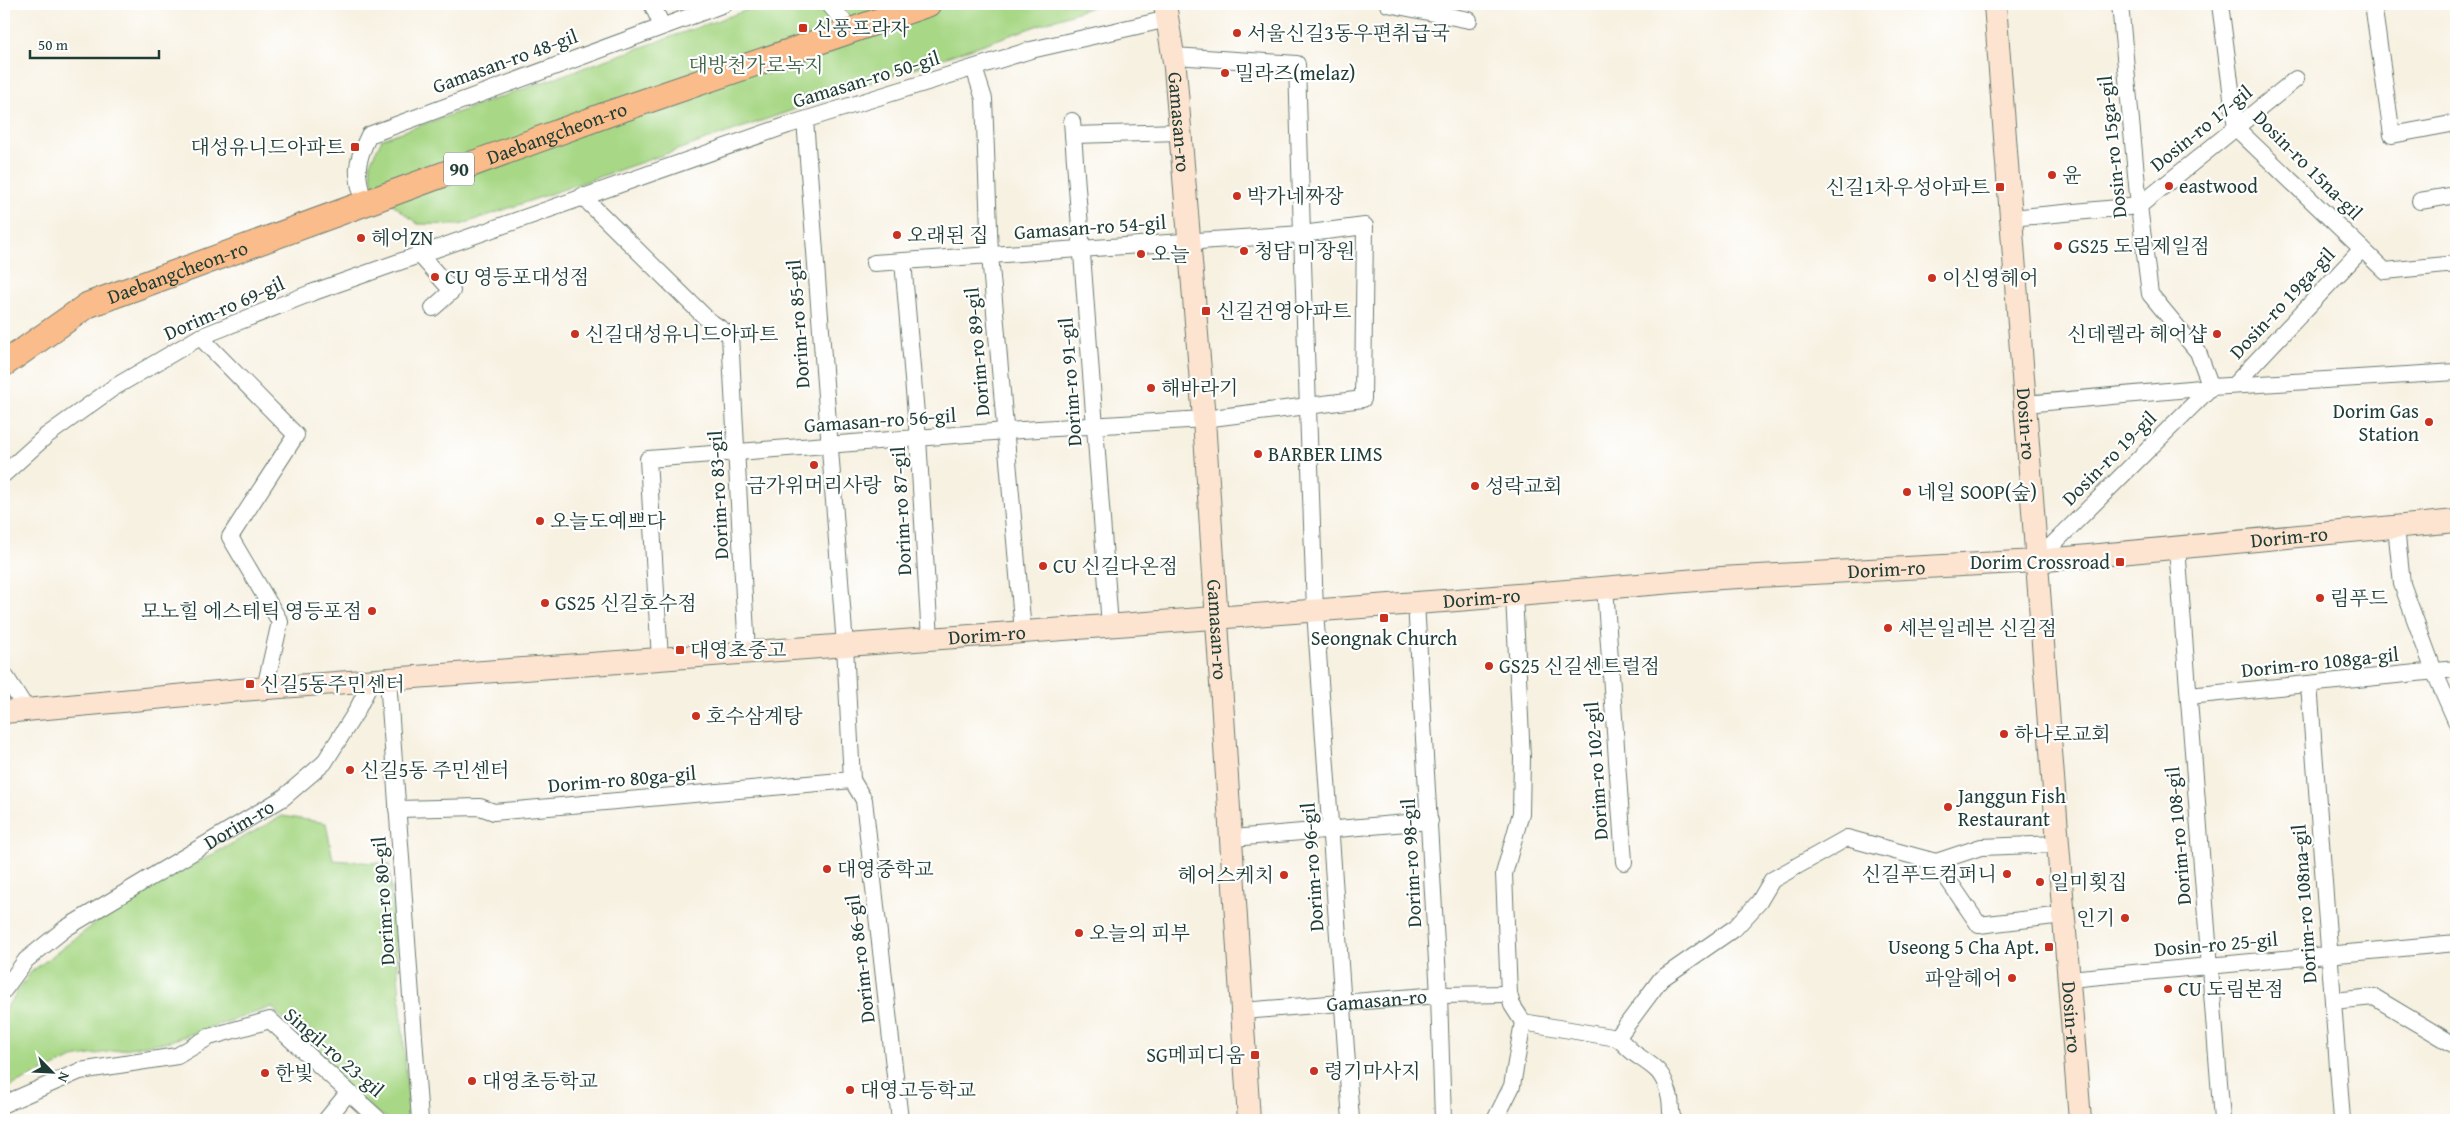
<svg xmlns="http://www.w3.org/2000/svg" width="2460" height="1124" font-family="'Gentium Book Plus','Noto Serif KR',serif">
<style>
.green{fill:#a8d886;stroke:#648a5d}
.lines{fill:none;stroke-linecap:round;stroke-linejoin:round}
.street-casing{stroke:#6b7c71;stroke-width:18}
.secondary-casing{stroke:#6b7c71;stroke-width:24}
.primary-casing{stroke:#6b7c71;stroke-width:27}
.street{stroke:#fff;stroke-width:16}
.secondary{stroke:#fde4d0;stroke-width:22}
.primary{stroke:#f9bc8a;stroke-width:25}
.poi-dot{fill:#c8321e;stroke:#fff;stroke-width:2}
.labels{text-anchor:middle;stroke-width:4.5;stroke-linejoin:round;paint-order:stroke}
.shield{fill:#fff;stroke:#627771;stroke-width:1}
.shield-label{font-size:19px;font-weight:bold;fill:#1f3d34}
.poi-label{font-size:20px;fill:#1f3d34;stroke:#fff;text-anchor:start}
.street-label{font-size:20px;fill:#1f3d34;stroke:#fff}
.park-label{font-size:20px;fill:#416448;stroke:#fff}
</style>
<rect width="100%" height="100%" fill="#fff"/>
<filter id="ink" filterUnits="userSpaceOnUse"><feTurbulence type="fractalNoise" baseFrequency=".02" numOctaves="2"/><feDisplacementMap in="SourceGraphic" scale="10" xChannelSelector="R" yChannelSelector="G"/><feConvolveMatrix kernelMatrix="1 2 1 2 8 2 1 2 1" color-interpolation-filters="sRGB"/></filter>
<filter id="wash" filterUnits="userSpaceOnUse"><feTurbulence type="fractalNoise" baseFrequency=".0096" numOctaves="4" result="noise"/><feDisplacementMap in="SourceGraphic" scale="20" xChannelSelector="R" yChannelSelector="G"/><feGaussianBlur stdDeviation="1.12" result="paint"/><feColorMatrix in="noise" values="0 0 0 0 0 0 0 0 0 0 0 0 0 0 0 0 0 1.4 0 .05"/><feComposite in="paint" operator="in"/></filter>
<g filter="url(#wash)">
<rect width="100%" height="100%" fill="#f7f1e1"/>
<path class="green" d="M764,4H1100L460,225L418,224L373,189L370,163L382,139Z
M282,816L326,823L333,860L389,864L410,1120H390L348,1093L272,1007L170,1041L73,1058L4,1089V1011L31,972L117,907Z"/>
</g>
<g filter="url(#ink)">
<g class="lines">
<defs>
<g id="street">
<path d="M652,4L662,26"/>
<path d="M829,4L851,30"/>
<path d="M1388,4L1469,20"/>
<path d="M2220,4L2236,128L2385,271L2456,264"/>
<path d="M2373,4L2392,135L2456,123"/>
<path d="M974,68L984,99L990,255L1023,632"/>
<path d="M805,120L845,646L852,780L864,800L900,1120"/>
<path d="M1072,121L1110,626"/>
<path d="M1073,135L1180,132"/>
<path d="M582,196L708,320L730,335L747,653"/>
<path d="M2420,201L2456,195"/>
<path d="M364,204C356,172 354,165 369,135L724,4"/>
<path d="M2011,218L2139,206L2296,79"/>
<path d="M420,255L452,291L433,308"/>
<path d="M903,261L918,438L930,639"/>
<path d="M874,263L1302,234L1315,611L1351,1120"/>
<path d="M200,337L296,435L230,537L280,622L265,688"/>
<path d="M2234,385L2362,249"/>
<path d="M2025,404L2211,387L2456,372"/>
<path d="M4,474L46,436L113,388L200,337L311,293L788,125L1031,50L1168,19"/>
<path d="M2396,527L2402,584L2434,671L2456,721"/>
<path d="M2177,548L2222,1120"/>
<path d="M2036,561L2211,387L2198,352L2150,294L2139,206L2120,4"/>
<path d="M1605,587L1624,862"/>
<path d="M1514,595L1522,758L1521,813L1504,874L1509,994L1512,1005L1523,1022L1617,1038C1624,1043 1630,1051 1638,1056C1656,1068 1663,1072 1669,1094C1672,1102 1669,1114 1674,1120"/>
<path d="M1416,603L1439,995L1443,1120"/>
<path d="M660,659L648,459L1006,431L1204,419L1363,399L1365,226L1302,234L1297,64L1174,56"/>
<path d="M4,674L27,710"/>
<path d="M388,679L420,1120"/>
<path d="M2309,684L2342,1120"/>
<path d="M2189,696L2456,669"/>
<path d="M397,809L480,807L494,812L852,780"/>
<path d="M1233,838L1430,821"/>
<path d="M1936,862L1979,925L2063,915"/>
<path d="M1936,862L1981,847L2058,844"/>
<path d="M2069,979L2456,943"/>
<path id="s1" d="M4,990L26,960L66,928L283,798L324,763L356,712L372,680"/>
<path d="M2333,1001L2374,997L2456,1046"/>
<path id="s2" d="M1243,1011L1439,995L1509,994"/>
<path d="M1617,1038L1661,979L1736,927L1759,902L1772,880L1847,838L1936,862"/>
<path d="M4,1104L80,1071L177,1056L209,1037L270,1020L379,1120"/>
<path d="M326,1120L348,1093"/>
<path d="M1495,1120L1512,1086L1523,1022"/>
</g>
<g id="secondary">
<path id="s3" d="M1165,4L1175,68L1204,419L1249,1120"/>
<path id="s4" d="M1995,4L2058,844L2080,1120"/>
<path id="s5" d="M4,712L240,690L1457,600L1721,578L2036,561L2456,521"/>
</g>
<g id="primary">
<path id="s6" d="M4,364L88,305L608,114L928,4"/>
</g>
</defs>
<use href="#street" class="street-casing"/>
<use href="#secondary" class="secondary-casing"/>
<use href="#primary" class="primary-casing"/>
<use href="#street" class="street"/>
<use href="#secondary" class="secondary"/>
<use href="#primary" class="primary"/>
</g>
</g>
<g class="poi-dot">
<rect x="798" y="23" width="10" height="10" rx="2.5"/>
<circle cx="1237" cy="33" r="5"/>
<circle cx="1225" cy="73" r="5"/>
<rect x="350" y="142" width="10" height="10" rx="2.5"/>
<circle cx="2052" cy="175" r="5"/>
<circle cx="2169" cy="186" r="5"/>
<rect x="1995" y="182" width="10" height="10" rx="2.5"/>
<circle cx="1237" cy="196" r="5"/>
<circle cx="897" cy="235" r="5"/>
<circle cx="361" cy="238" r="5"/>
<circle cx="2058" cy="246" r="5"/>
<circle cx="1244" cy="251" r="5"/>
<circle cx="1141" cy="254" r="5"/>
<circle cx="435" cy="277" r="5"/>
<circle cx="1932" cy="278" r="5"/>
<rect x="1201" y="306" width="10" height="10" rx="2.5"/>
<circle cx="575" cy="334" r="5"/>
<circle cx="2217" cy="334" r="5"/>
<circle cx="1151" cy="388" r="5"/>
<circle cx="2429" cy="422" r="5"/>
<circle cx="1258" cy="454" r="5"/>
<circle cx="814" cy="465" r="5"/>
<circle cx="1475" cy="486" r="5"/>
<circle cx="1907" cy="492" r="5"/>
<circle cx="540" cy="521" r="5"/>
<rect x="2115" y="557" width="10" height="10" rx="2.5"/>
<circle cx="1043" cy="566" r="5"/>
<circle cx="2320" cy="598" r="5"/>
<circle cx="545" cy="603" r="5"/>
<circle cx="372" cy="611" r="5"/>
<rect x="1379" y="613" width="10" height="10" rx="2.5"/>
<circle cx="1888" cy="628" r="5"/>
<rect x="675" y="645" width="10" height="10" rx="2.5"/>
<circle cx="1489" cy="666" r="5"/>
<rect x="245" y="679" width="10" height="10" rx="2.5"/>
<circle cx="696" cy="716" r="5"/>
<circle cx="2004" cy="734" r="5"/>
<circle cx="350" cy="770" r="5"/>
<circle cx="1948" cy="807" r="5"/>
<circle cx="827" cy="869" r="5"/>
<circle cx="2007" cy="874" r="5"/>
<circle cx="1284" cy="875" r="5"/>
<circle cx="2040" cy="882" r="5"/>
<circle cx="2125" cy="918" r="5"/>
<circle cx="1079" cy="933" r="5"/>
<rect x="2044" y="942" width="10" height="10" rx="2.5"/>
<circle cx="2012" cy="978" r="5"/>
<circle cx="2168" cy="989" r="5"/>
<rect x="1250" y="1050" width="10" height="10" rx="2.5"/>
<circle cx="1314" cy="1071" r="5"/>
<circle cx="265" cy="1073" r="5"/>
<circle cx="472" cy="1081" r="5"/>
<circle cx="850" cy="1090" r="5"/>
</g>
<g class="labels">
<rect class="shield" x="444" y="152.5" width="30" height="33" rx="4"/>
<g class="shield-label">
<text x="459" y="176">90</text>
</g>
<g class="poi-label">
<text x="813" y="35">신풍프라자</text>
<text x="1247" y="40">서울신길3동우편취급국</text>
<text x="1235" y="80">밀라즈(melaz)</text>
<text x="345" y="154" text-anchor="end">대성유니드아파트</text>
<text x="2062" y="182">윤</text>
<text x="2179" y="193">eastwood</text>
<text x="1990" y="194" text-anchor="end">신길1차우성아파트</text>
<text x="1247" y="203">박가네짜장</text>
<text x="907" y="242">오래된 집</text>
<text x="371" y="245">헤어ZN</text>
<text x="2068" y="253">GS25 도림제일점</text>
<text x="1254" y="258">청담 미장원</text>
<text x="1151" y="261">오늘</text>
<text x="445" y="284">CU 영등포대성점</text>
<text x="1942" y="285">이신영헤어</text>
<text x="1216" y="318">신길건영아파트</text>
<text x="585" y="341">신길대성유니드아파트</text>
<text x="2207" y="341" text-anchor="end">신데렐라 헤어샵</text>
<text x="1161" y="395">해바라기</text>
<text x="2419" y="418" text-anchor="end">Dorim Gas<tspan x="2419" dy="23">Station</tspan></text>
<text x="1268" y="461">BARBER LIMS</text>
<text x="814" y="492" text-anchor="middle">금가위머리사랑</text>
<text x="1485" y="493">성락교회</text>
<text x="1917" y="499">네일 SOOP(숲)</text>
<text x="550" y="528">오늘도예쁘다</text>
<text x="2110" y="569" text-anchor="end">Dorim Crossroad</text>
<text x="1053" y="573">CU 신길다온점</text>
<text x="2330" y="605">림푸드</text>
<text x="555" y="610">GS25 신길호수점</text>
<text x="362" y="618" text-anchor="end">모노힐 에스테틱 영등포점</text>
<text x="1898" y="635">세븐일레븐 신길점</text>
<text x="1384" y="645" text-anchor="middle">Seongnak Church</text>
<text x="690" y="657">대영초중고</text>
<text x="1499" y="673">GS25 신길센트럴점</text>
<text x="260" y="691">신길5동주민센터</text>
<text x="706" y="723">호수삼계탕</text>
<text x="2014" y="741">하나로교회</text>
<text x="360" y="777">신길5동 주민센터</text>
<text x="1958" y="803">Janggun Fish<tspan x="1958" dy="23">Restaurant</tspan></text>
<text x="837" y="876">대영중학교</text>
<text x="1997" y="881" text-anchor="end">신길푸드컴퍼니</text>
<text x="1274" y="882" text-anchor="end">헤어스케치</text>
<text x="2050" y="889">일미횟집</text>
<text x="2115" y="925" text-anchor="end">인기</text>
<text x="1089" y="940">오늘의 피부</text>
<text x="2039" y="954" text-anchor="end">Useong 5 Cha Apt.</text>
<text x="2002" y="985" text-anchor="end">파알헤어</text>
<text x="2178" y="996">CU 도림본점</text>
<text x="1245" y="1062" text-anchor="end">SG메피디움</text>
<text x="1324" y="1078">령기마사지</text>
<text x="275" y="1080">한빛</text>
<text x="482" y="1088">대영초등학교</text>
<text x="860" y="1097">대영고등학교</text>
</g>
<g class="street-label">
<text transform="translate(505 61) rotate(-20)" y="7">Gamasan-ro 48-gil</text>
<text transform="translate(866 79) rotate(-17)" y="7">Gamasan-ro 50-gil</text>
<text dy="7" stroke="none"><textPath href="#s3" startOffset="119">Gamasan-ro</textPath></text>
<text transform="translate(2201 128) rotate(-39)" y="7">Dosin-ro 17-gil</text>
<text dy="7" stroke="none"><textPath href="#s6" startOffset="602">Daebangcheon-ro</textPath></text>
<text transform="translate(2112 147) rotate(-96)" y="7">Dosin-ro 15ga-gil</text>
<text transform="translate(2308 165) rotate(45)" y="7">Dosin-ro 15na-gil</text>
<text transform="translate(1090 227) rotate(-4)" y="7">Gamasan-ro 54-gil</text>
<text dy="7" stroke="none"><textPath href="#s6" startOffset="198">Daebangcheon-ro</textPath></text>
<text transform="translate(2282 303) rotate(-47)" y="7">Dosin-ro 19ga-gil</text>
<text transform="translate(224 308) rotate(-24)" y="7">Dorim-ro 69-gil</text>
<text transform="translate(798 324) rotate(-94)" y="7">Dorim-ro 85-gil</text>
<text transform="translate(977 352) rotate(-95)" y="7">Dorim-ro 89-gil</text>
<text transform="translate(1070 382) rotate(-94)" y="7">Dorim-ro 91-gil</text>
<text transform="translate(880 420) rotate(-4)" y="7">Gamasan-ro 56-gil</text>
<text dy="7" stroke="none"><textPath href="#s4" startOffset="421">Dosin-ro</textPath></text>
<text transform="translate(2109 458) rotate(-45)" y="7">Dosin-ro 19-gil</text>
<text transform="translate(718 495) rotate(-93)" y="7">Dorim-ro 83-gil</text>
<text transform="translate(901 511) rotate(-93)" y="7">Dorim-ro 87-gil</text>
<text dy="7" stroke="none"><textPath href="#s5" startOffset="2292">Dorim-ro</textPath></text>
<text dy="7" stroke="none"><textPath href="#s5" startOffset="1888">Dorim-ro</textPath></text>
<text dy="7" stroke="none"><textPath href="#s5" startOffset="1482">Dorim-ro</textPath></text>
<text dy="7" stroke="none"><textPath href="#s3" startOffset="628">Gamasan-ro</textPath></text>
<text dy="7" stroke="none"><textPath href="#s5" startOffset="986">Dorim-ro</textPath></text>
<text transform="translate(2320 662) rotate(-6)" y="7">Dorim-ro 108ga-gil</text>
<text transform="translate(1596 771) rotate(-94)" y="7">Dorim-ro 102-gil</text>
<text transform="translate(622 779) rotate(-5)" y="7">Dorim-ro 80ga-gil</text>
<text dy="7" stroke="none"><textPath href="#s1" startOffset="290">Dorim-ro</textPath></text>
<text transform="translate(2178 836) rotate(-95)" y="7">Dorim-ro 108-gil</text>
<text transform="translate(1411 863) rotate(-93)" y="7">Dorim-ro 98-gil</text>
<text transform="translate(1312 867) rotate(-94)" y="7">Dorim-ro 96-gil</text>
<text transform="translate(383 901) rotate(-94)" y="7">Dorim-ro 80-gil</text>
<text transform="translate(2304 904) rotate(-94)" y="7">Dorim-ro 108na-gil</text>
<text transform="translate(2216 944) rotate(-5)" y="7">Dosin-ro 25-gil</text>
<text transform="translate(860 959) rotate(-97)" y="7">Dorim-ro 86-gil</text>
<text dy="7" stroke="none"><textPath href="#s2" startOffset="134">Gamasan-ro</textPath></text>
<text dy="7" stroke="none"><textPath href="#s4" startOffset="1016">Dosin-ro</textPath></text>
<text transform="translate(334 1052) rotate(41)" y="7">Singil-ro 23-gil</text>
</g>
<g class="park-label">
<text x="756" y="72">대방천가로녹지</text>
</g>
</g>
<rect width="2460" height="1124" fill="none" stroke="#fff" stroke-width="20"/>
<g transform="translate(52 1072) rotate(114)" stroke="#ffffff" stroke-width="4" paint-order="stroke">
<path d="M0-4L9 19L0 12L-9 19Z" fill="#1f3d34"/>
<text y="-8" font-size="14" font-weight="bold" text-anchor="middle" fill="#1f3d34">N</text>
</g>
<path d="M30 50v8h129v-8" fill="none" stroke="#1f3d34" stroke-width="2.5"/>
<text x="38" y="50" font-size="15" fill="#1f3d34" stroke="#ffffff" stroke-width="4" paint-order="stroke">50 m</text>
</svg>
